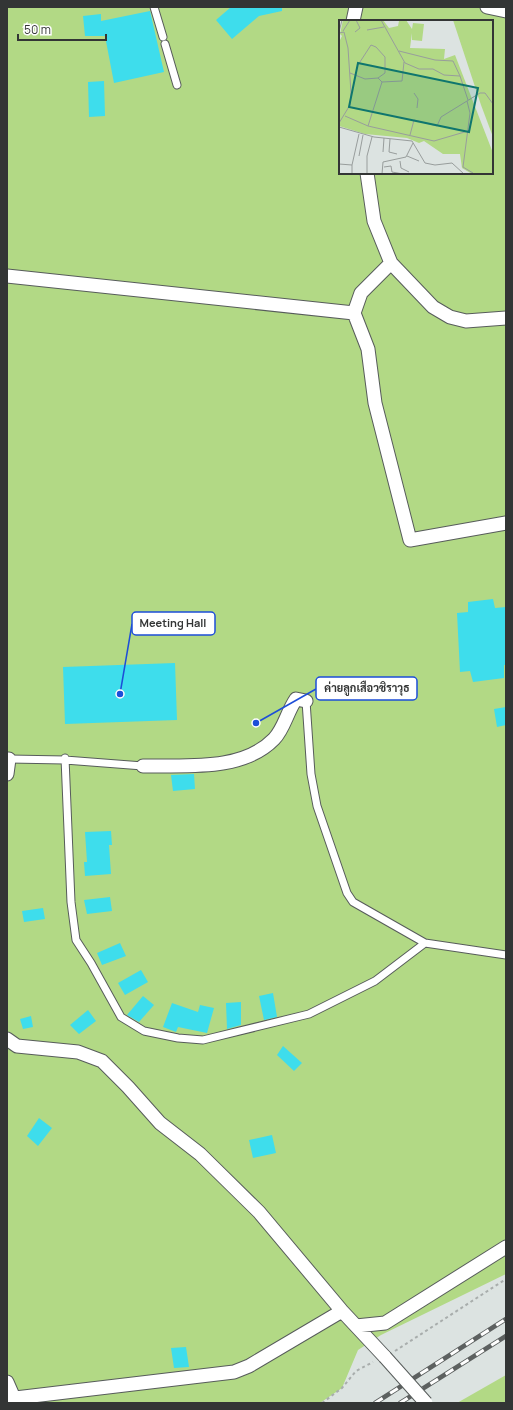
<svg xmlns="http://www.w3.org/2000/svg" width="513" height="1410" font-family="Manrope,Sarabun,sans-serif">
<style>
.green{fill:#b2d985;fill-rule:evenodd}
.building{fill:#3eddec}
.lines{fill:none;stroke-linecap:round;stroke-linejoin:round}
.service-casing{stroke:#575c5b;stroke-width:9}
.minor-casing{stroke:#575c5b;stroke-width:15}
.path{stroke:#a8adac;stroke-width:2;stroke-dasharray:3 3;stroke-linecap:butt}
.service{stroke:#fff;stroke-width:7}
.minor{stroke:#fff;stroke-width:13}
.rail-casing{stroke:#5d6160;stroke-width:4.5}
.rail{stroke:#fff;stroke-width:3;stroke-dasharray:9;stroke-linecap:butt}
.minor-bridge-casing{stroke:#575c5b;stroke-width:15;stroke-linecap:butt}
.minor-bridge{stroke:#fff;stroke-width:13}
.inset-road{fill:none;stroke:#989d9c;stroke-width:1}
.view{fill:#0f766e;fill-opacity:0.15;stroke:#0f766e;stroke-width:2}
.inset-edge{fill:none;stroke:#333535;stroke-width:2}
.leader{fill:none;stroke:#1d4ed8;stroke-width:1.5}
.callout-dot{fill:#1d4ed8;stroke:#fff;stroke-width:1.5}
.callout{fill:#fff;stroke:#1d4ed8;stroke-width:1.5}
.callout-label{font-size:11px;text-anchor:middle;font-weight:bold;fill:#333535}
</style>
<rect width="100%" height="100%" fill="#dce3e1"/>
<path class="green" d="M7,7H506V1274L381,1335L358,1350L342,1388L320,1403H7ZM340,21H492V173H340Z
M506,1375V1403H457Z"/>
<path class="building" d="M231,7H282V11L259,16L232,39L216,20Z
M150,11L164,72L114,83L105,36H85L83,16L101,14V21Z
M104,81L105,116L89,117L88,82Z
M493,599L495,608L506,607V665H504V678L473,682L470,671L460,672L457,613L468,612V602Z
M175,663L177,720L65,724L63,667Z
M506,707V725L497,727L494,709Z
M194,774L195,789L173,791L171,775Z
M111,831L112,845H109L111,874L85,876L84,862H87L85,832Z
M110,897L112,911L87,914L84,900Z
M43,908L45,919L24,922L22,911Z
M120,943L126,956L102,965L97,953Z
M141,970L148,982L125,995L118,983Z
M273,993L277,1017L264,1020L259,996Z
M143,996L154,1005L139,1022L127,1015Z
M241,1002V1025L227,1029L226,1003Z
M172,1003L198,1012L200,1005L214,1008L207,1033L178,1027L176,1032L163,1027Z
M88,1010L96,1021L79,1034L70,1025Z
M31,1016L33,1027L23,1029L20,1019Z
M283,1046L302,1063L294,1071L277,1055Z
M39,1118L52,1128L38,1146L27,1136Z
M272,1135L276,1153L253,1158L249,1140Z
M186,1347L189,1367L174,1368L171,1348Z"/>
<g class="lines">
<defs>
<path id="service" d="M154,7L163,37
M165,44L177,85
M306,701L311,774L317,806L347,893L353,902L425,943
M65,758L71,902L76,940L91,963L121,1017L144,1031L178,1038L203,1040L309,1014L375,981L425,943L506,955
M9,759L65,760L143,766"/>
<path id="minor" d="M487,7L506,11
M353,21L356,7
M367,173L374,221L391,263L433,307L450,317L466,321L506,318
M391,263L361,293L354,313L368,349L375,403L410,540L506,523
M7,276L354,313
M7,759H9L7,774
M143,766C185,765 242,772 274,739C284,729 287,712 296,699L306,701
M7,1039L17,1046L78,1052L102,1061L128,1087L160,1123L200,1154L259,1212L342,1311L385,1357
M356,1326L385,1323L506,1247
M7,1382L14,1398
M7,1399L234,1372L249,1366L342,1311"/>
</defs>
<use href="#service" class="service-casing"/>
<use href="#minor" class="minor-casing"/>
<path class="path" d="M395,1351L506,1279
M322,1403L342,1388L356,1371L373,1362"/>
<use href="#service" class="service"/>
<use href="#minor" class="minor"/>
<defs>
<path id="rail" d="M375,1403L506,1319
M400,1403L506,1336"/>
</defs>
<use href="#rail" class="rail-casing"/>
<use href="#rail" class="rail"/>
<defs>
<path id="minor-bridge" d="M385,1357L426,1403"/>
</defs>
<use href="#minor-bridge" class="minor-bridge-casing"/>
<use href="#minor-bridge" class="minor-bridge"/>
</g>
<g transform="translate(339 20)">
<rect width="154" height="154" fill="#dce3e1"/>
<path d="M4,0H44L50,8L59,6L60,1L67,0L73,9L74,3L85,4L83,21L73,20V13L71,28L106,29L105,39L116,35L154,133V154H133L123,148L121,134H104L85,121L80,123L68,118L26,114L0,106V22L3,16L1,14ZM114,0H154V117L142,85Z" fill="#b2d985"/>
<path class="inset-road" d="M42,0L66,43L80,49H94L105,55L121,56L129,80M28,10L45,7M4,11L11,0M0,12L3,0M16,12L21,8L17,0M0,13L5,12L9,28L12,73L11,85L0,103M60,31L96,40L114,41L121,56M11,53L26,59L39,58L46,53V37L37,27L32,25L19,45M39,58L43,62L63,61L65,42M75,73L79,79L78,88M128,81L131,93L124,147L134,153M6,96L29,106L95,121L129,111M29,106L43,62M0,107L35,117L73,121L86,143L96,145L113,143L125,154M71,115L75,100L98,106L102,97L141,73H146L154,84M51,119L50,132L58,134M44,132L45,118M20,136L24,115M68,136L80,141M61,141L62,148L70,152M0,144L13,145V154M13,145L20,114M45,147L52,146L53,152L64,154M28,154V136L33,117M43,154L44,142L67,137L74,123"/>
<path class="view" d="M19,43L139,68L130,112L10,87Z"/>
<rect width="154" height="154" class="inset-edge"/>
</g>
<path class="leader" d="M120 694L132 624M256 723L316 689"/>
<g class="callout-dot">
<circle cx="120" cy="694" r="4"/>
<circle cx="256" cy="723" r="4"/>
</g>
<g class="callout">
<rect x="132" y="612" width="83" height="23" rx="4"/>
<rect x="316" y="677" width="101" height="23" rx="4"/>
</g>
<g class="callout-label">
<text x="173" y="627">Meeting Hall</text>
<text x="367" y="692">ค่ายลูกเสือวชิราวุธ</text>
</g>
<rect width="513" height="1410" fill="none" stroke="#333535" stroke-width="16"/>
<path d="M18 34v6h88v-6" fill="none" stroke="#333535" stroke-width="2"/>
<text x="24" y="34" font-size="12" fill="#333535" stroke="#ffffff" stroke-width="3" paint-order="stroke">50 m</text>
</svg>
